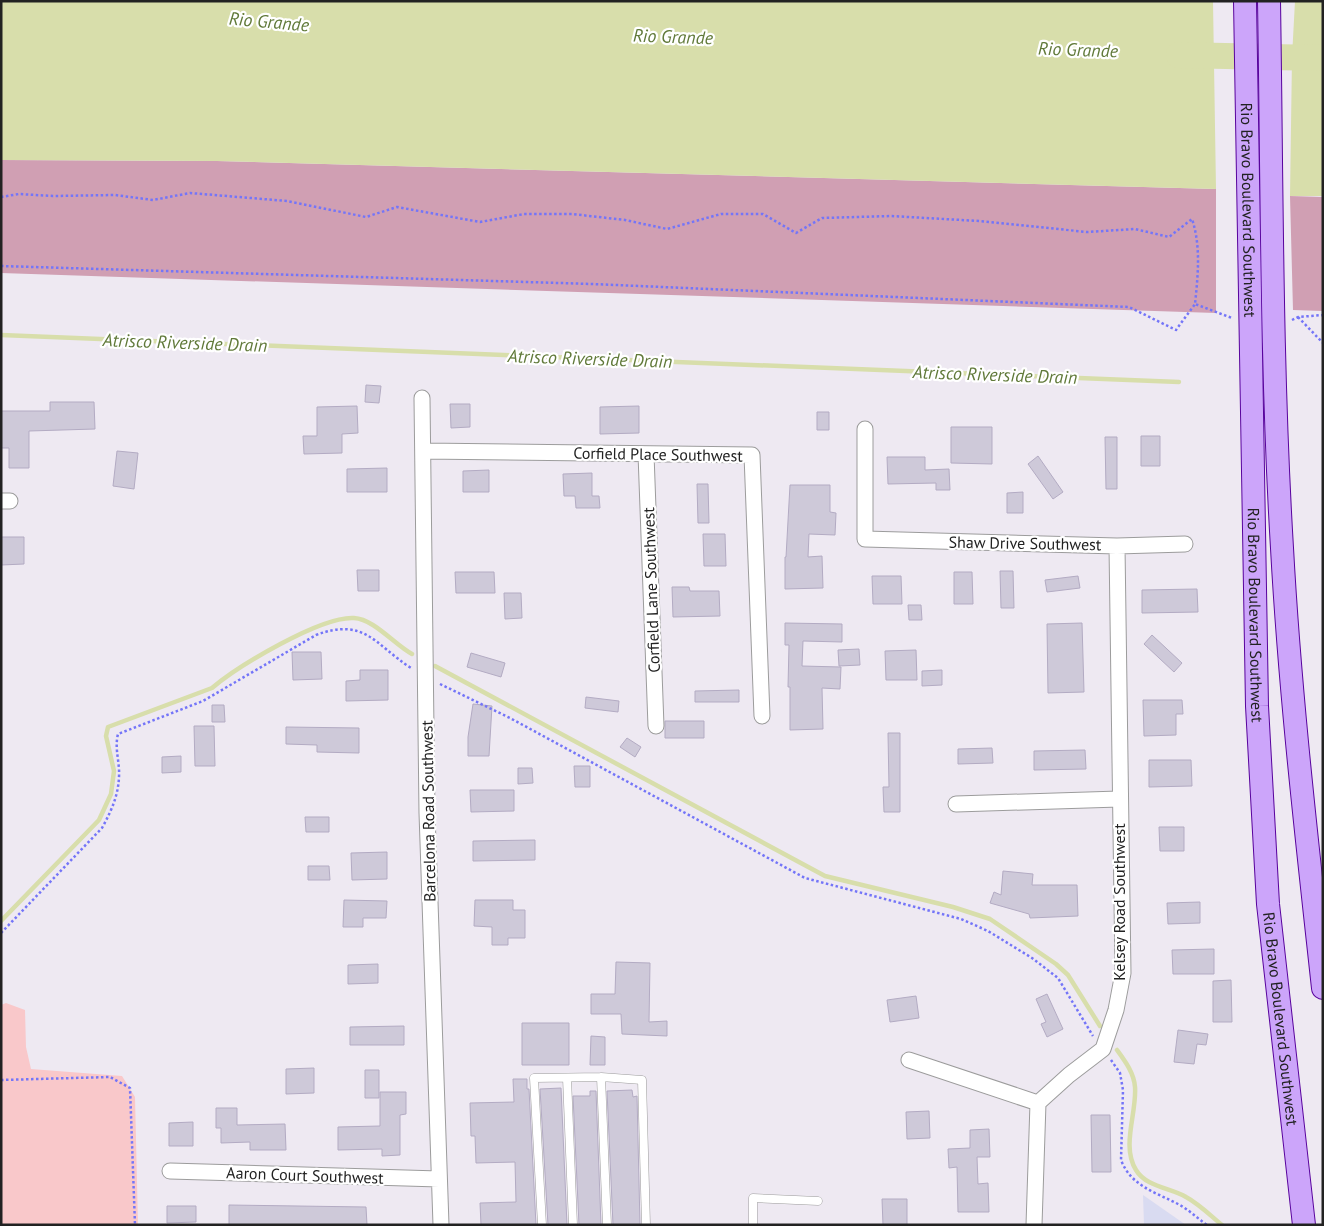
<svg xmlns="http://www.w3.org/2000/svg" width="1324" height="1226" font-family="'PT Sans',sans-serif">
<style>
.commercial{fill:#d9dbf1}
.forest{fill:#d09fb3}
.park{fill:#f9c8ca}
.water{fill:#d8deab}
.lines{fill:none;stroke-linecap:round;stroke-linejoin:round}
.stream{stroke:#d8deab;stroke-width:4.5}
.river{stroke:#d8deab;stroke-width:26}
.building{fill:#cec9d9;stroke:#b3abc3}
.service-casing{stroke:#9c9c9c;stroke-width:9}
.minor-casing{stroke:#9c9c9c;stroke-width:17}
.primary-casing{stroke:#58039d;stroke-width:24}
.path{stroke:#7475f8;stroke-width:2.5;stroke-dasharray:2.5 2.5;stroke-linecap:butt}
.service{stroke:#fff;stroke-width:8}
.minor{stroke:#fff;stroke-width:15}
.primary{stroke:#cca5fa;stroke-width:22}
.labels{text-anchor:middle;stroke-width:4.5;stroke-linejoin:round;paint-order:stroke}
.street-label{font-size:16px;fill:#222;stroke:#fff}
.water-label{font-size:18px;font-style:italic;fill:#607939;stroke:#fff}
</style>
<rect width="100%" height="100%" fill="#eee9f2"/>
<path class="commercial" d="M1143,1195L1186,1225H1144Z"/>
<path class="forest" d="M1,160L217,161L1216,189V313L1,273Z
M1290,196L1323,197V311L1293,310Z"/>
<path class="park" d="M6,1003L25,1010L26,1047L31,1069L122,1076L135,1097L138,1225H1V1005Z"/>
<path class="water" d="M1,1H1213L1216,189L217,161L1,160Z
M1295,1H1323V196H1290L1292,57Z"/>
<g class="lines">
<path class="stream" d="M1,335L1179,382
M435,666L825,876L953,907L990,919L1056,964L1068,975L1100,1026
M1,921L99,820L111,794L114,771L106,736L108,727L212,688C238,666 321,616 354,618C374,619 395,645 412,654
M1117,1050C1125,1061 1134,1073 1135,1087C1137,1113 1121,1146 1136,1170C1146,1187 1171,1188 1186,1197C1199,1204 1211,1216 1222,1225"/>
<path class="river" d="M1179,55L1323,58"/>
</g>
<path class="building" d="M366,385L381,386L379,403L365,402Z
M50,402H94L95,429L29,431V468H9V448H1V411H50Z
M450,404H470V427L451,428Z
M357,406L358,433L342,434V453L304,454L303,436H317V407Z
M639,406V433L600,434V407Z
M817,412H829V430H817Z
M951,427H992V464L951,463Z
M1141,436H1160V466H1141Z
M1105,437H1117V489H1106Z
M117,451L138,453L134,489L113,486Z
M1038,456L1063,492L1053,499L1028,464Z
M887,457H925V470L949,469L950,490H936V483L888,484Z
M387,468V492H347V469Z
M489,470V492H463V471Z
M592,473V496H599L600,508H576L575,496H564L563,474Z
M697,484H708L709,523H698Z
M790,485H830V512L836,513L835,535L809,534L808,557L822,556L823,588L785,589V557H786Z
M1023,492V513H1007V493Z
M703,534H725L726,566H704Z
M1,537H24V564L1,565Z
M357,570H379V591H358Z
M1000,571H1013L1014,608H1001Z
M455,572H494L495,593H456Z
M954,572H972L973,604H954Z
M872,576H901L902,604H873Z
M1078,576L1080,588L1047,592L1045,580Z
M672,587H689L690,591H719L720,616L673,617Z
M1197,589L1198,612L1142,613V590Z
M504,593H521L522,618L505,619Z
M908,605H921L922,620H909Z
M785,623L842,624V642L803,641L802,666L841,667L840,689L822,688L823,729L790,730V687H788L789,645H785Z
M1082,623L1084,692L1048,693L1047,624Z
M1152,635L1182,663L1174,672L1144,644Z
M859,649L860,665L839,666L838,650Z
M916,650L917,680H886L885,651Z
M292,652H321L322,679L293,680Z
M471,653L505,663L501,677L467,667Z
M360,670H388V700L346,701V681L360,680Z
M942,670V685L922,686V671Z
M739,690V702H695V691Z
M586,697L619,701L618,712L585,708Z
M1143,700H1182L1183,714H1176V735L1144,736Z
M473,704L492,706L489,756H468V737Z
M212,705H224L225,722H212Z
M665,721H704V738H665Z
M194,726H214L215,766H195Z
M286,727L359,728V753L317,752V745L286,744Z
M888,733H900V812H884L883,787H889Z
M627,738L641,747L635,757L620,747Z
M992,748L993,763L958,764V749Z
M1085,750L1086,769L1034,770V751Z
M181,756V772L162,773V757Z
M1149,760H1191L1192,786L1149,787Z
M574,766H590V787H575Z
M518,768H532L533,783L518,784Z
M470,790H514V811L471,812Z
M305,817H329V832H306Z
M1159,827H1184V851H1160Z
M535,840V860L473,861V841Z
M387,852V879L352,880L351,853Z
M308,866H329L330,880H308Z
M1003,871L1033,874L1032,885H1077L1078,916L1030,918L1029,914L990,903L994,892L1001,895Z
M344,900L387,901L386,918H363V927H343Z
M475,900H513V910H525V938H508V945H492V927L474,926Z
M1200,902V923L1168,924L1167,903Z
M1214,949V974H1173L1172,950Z
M616,962L650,963L649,1022L667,1021V1036L622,1034L621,1014H591V994H615Z
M378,964V983L348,984V965Z
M1231,980L1232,1022H1213V981Z
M1047,994L1063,1029L1047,1037L1041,1024L1046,1022L1036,999Z
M916,996L919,1018L890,1022L887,1000Z
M522,1023H569V1065H522Z
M404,1026V1045H350V1027Z
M1178,1030L1208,1034L1206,1045L1197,1044L1194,1064L1174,1062Z
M591,1036L605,1037V1065H590Z
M314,1068V1093L286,1094V1069Z
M365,1070H379V1098H365Z
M513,1079H527V1089H529L536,1225H481L480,1203L516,1202L515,1162L476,1163L475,1136H471L470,1103L514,1102Z
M561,1088L567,1225H548L540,1089Z
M632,1090L633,1097L637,1096L640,1225H613L607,1091Z
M590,1091H596L601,1225H579L573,1096H590Z
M380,1092H406V1114L400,1115V1155L382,1156V1149L338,1150V1127L380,1126Z
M216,1108H237V1125L285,1124L286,1150H250V1142L221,1143V1128H216Z
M929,1111L930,1138L907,1139L906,1112Z
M1091,1115H1110L1111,1172H1092Z
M193,1122V1146H169V1123Z
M989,1129L990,1157H977L978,1184L988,1183L989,1212H958L957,1167L949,1168L948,1149L970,1148V1130Z
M882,1199H907V1225H883Z
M229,1205L366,1207L367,1225H229Z
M167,1206H196V1222L167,1223Z"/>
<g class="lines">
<defs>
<path id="service" d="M601,1077L607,1225
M567,1078L573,1225
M542,1225L534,1078L601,1077L642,1080L646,1225
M753,1225V1198L818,1201"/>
<path id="minor" d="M422,398L427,813L441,1225
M865,429V539L1117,546L1185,544
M423,451L752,455L762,716
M646,454L656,726
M1,501H10
M956,804L1119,799
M909,1060L1038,1103
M170,1171L439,1179
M1034,1225L1038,1103L1069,1075L1103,1049L1116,1010L1123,973L1117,546"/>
<g id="primary">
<path id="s1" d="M1245,1L1257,706L1268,904L1304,1225"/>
<path d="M1269,1C1272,183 1271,366 1282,548C1290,695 1307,841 1323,988"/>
</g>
</defs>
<use href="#service" class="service-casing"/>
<use href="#minor" class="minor-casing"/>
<use href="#primary" class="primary-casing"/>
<path class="path" d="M1,197L19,194L53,196L115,195L153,200L190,193L287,201L366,217L397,207L480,222L524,214H572L625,220L667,229L721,214H763L796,233L822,218L891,216L979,221L1087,232L1135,229L1169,237L1192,219C1201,246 1198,275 1195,304L1232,318
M1,266L592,284L1129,307L1176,330L1195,304
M1298,317L1323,343
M1292,320L1298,317L1323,315
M440,684L510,718L805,878L961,919L988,931L1032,958L1058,978L1093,1036
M1,933L102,828C113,808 120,791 119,769C118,756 115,746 118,734L203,701L316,635C365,617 374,644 411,668
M1111,1060L1120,1073L1123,1090L1121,1160C1131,1186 1155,1192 1178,1204C1188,1209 1197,1218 1207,1225
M1,1080L110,1077L130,1088L135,1225"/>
<use href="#service" class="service"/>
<use href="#minor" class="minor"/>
<use href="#primary" class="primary"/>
</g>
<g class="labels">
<g class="street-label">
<text dy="6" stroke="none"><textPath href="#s1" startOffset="209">Rio Bravo Boulevard Southwest</textPath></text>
<text transform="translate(658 454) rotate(1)" y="6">Corfield Place Southwest</text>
<text transform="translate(1025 543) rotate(1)" y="6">Shaw Drive Southwest</text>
<text transform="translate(651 590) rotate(-92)" y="6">Corfield Lane Southwest</text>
<text dy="6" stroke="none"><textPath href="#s1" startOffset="614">Rio Bravo Boulevard Southwest</textPath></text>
<text transform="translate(428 811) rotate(-91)" y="6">Barcelona Road Southwest</text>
<text transform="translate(1119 902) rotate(-90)" y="6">Kelsey Road Southwest</text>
<text dy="6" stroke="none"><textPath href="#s1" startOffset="1019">Rio Bravo Boulevard Southwest</textPath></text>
<text transform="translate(305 1175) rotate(2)" y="6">Aaron Court Southwest</text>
</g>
<g class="water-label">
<text transform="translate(269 22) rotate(5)" y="6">Rio Grande</text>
<text transform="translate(673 37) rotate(2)" y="6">Rio Grande</text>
<text transform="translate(1078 50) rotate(2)" y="6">Rio Grande</text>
<text transform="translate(185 343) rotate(2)" y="6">Atrisco Riverside Drain</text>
<text transform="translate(590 359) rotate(2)" y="6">Atrisco Riverside Drain</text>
<text transform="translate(995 375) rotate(2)" y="6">Atrisco Riverside Drain</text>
</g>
</g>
<rect width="1324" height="1226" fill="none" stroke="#222222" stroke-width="5"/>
</svg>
